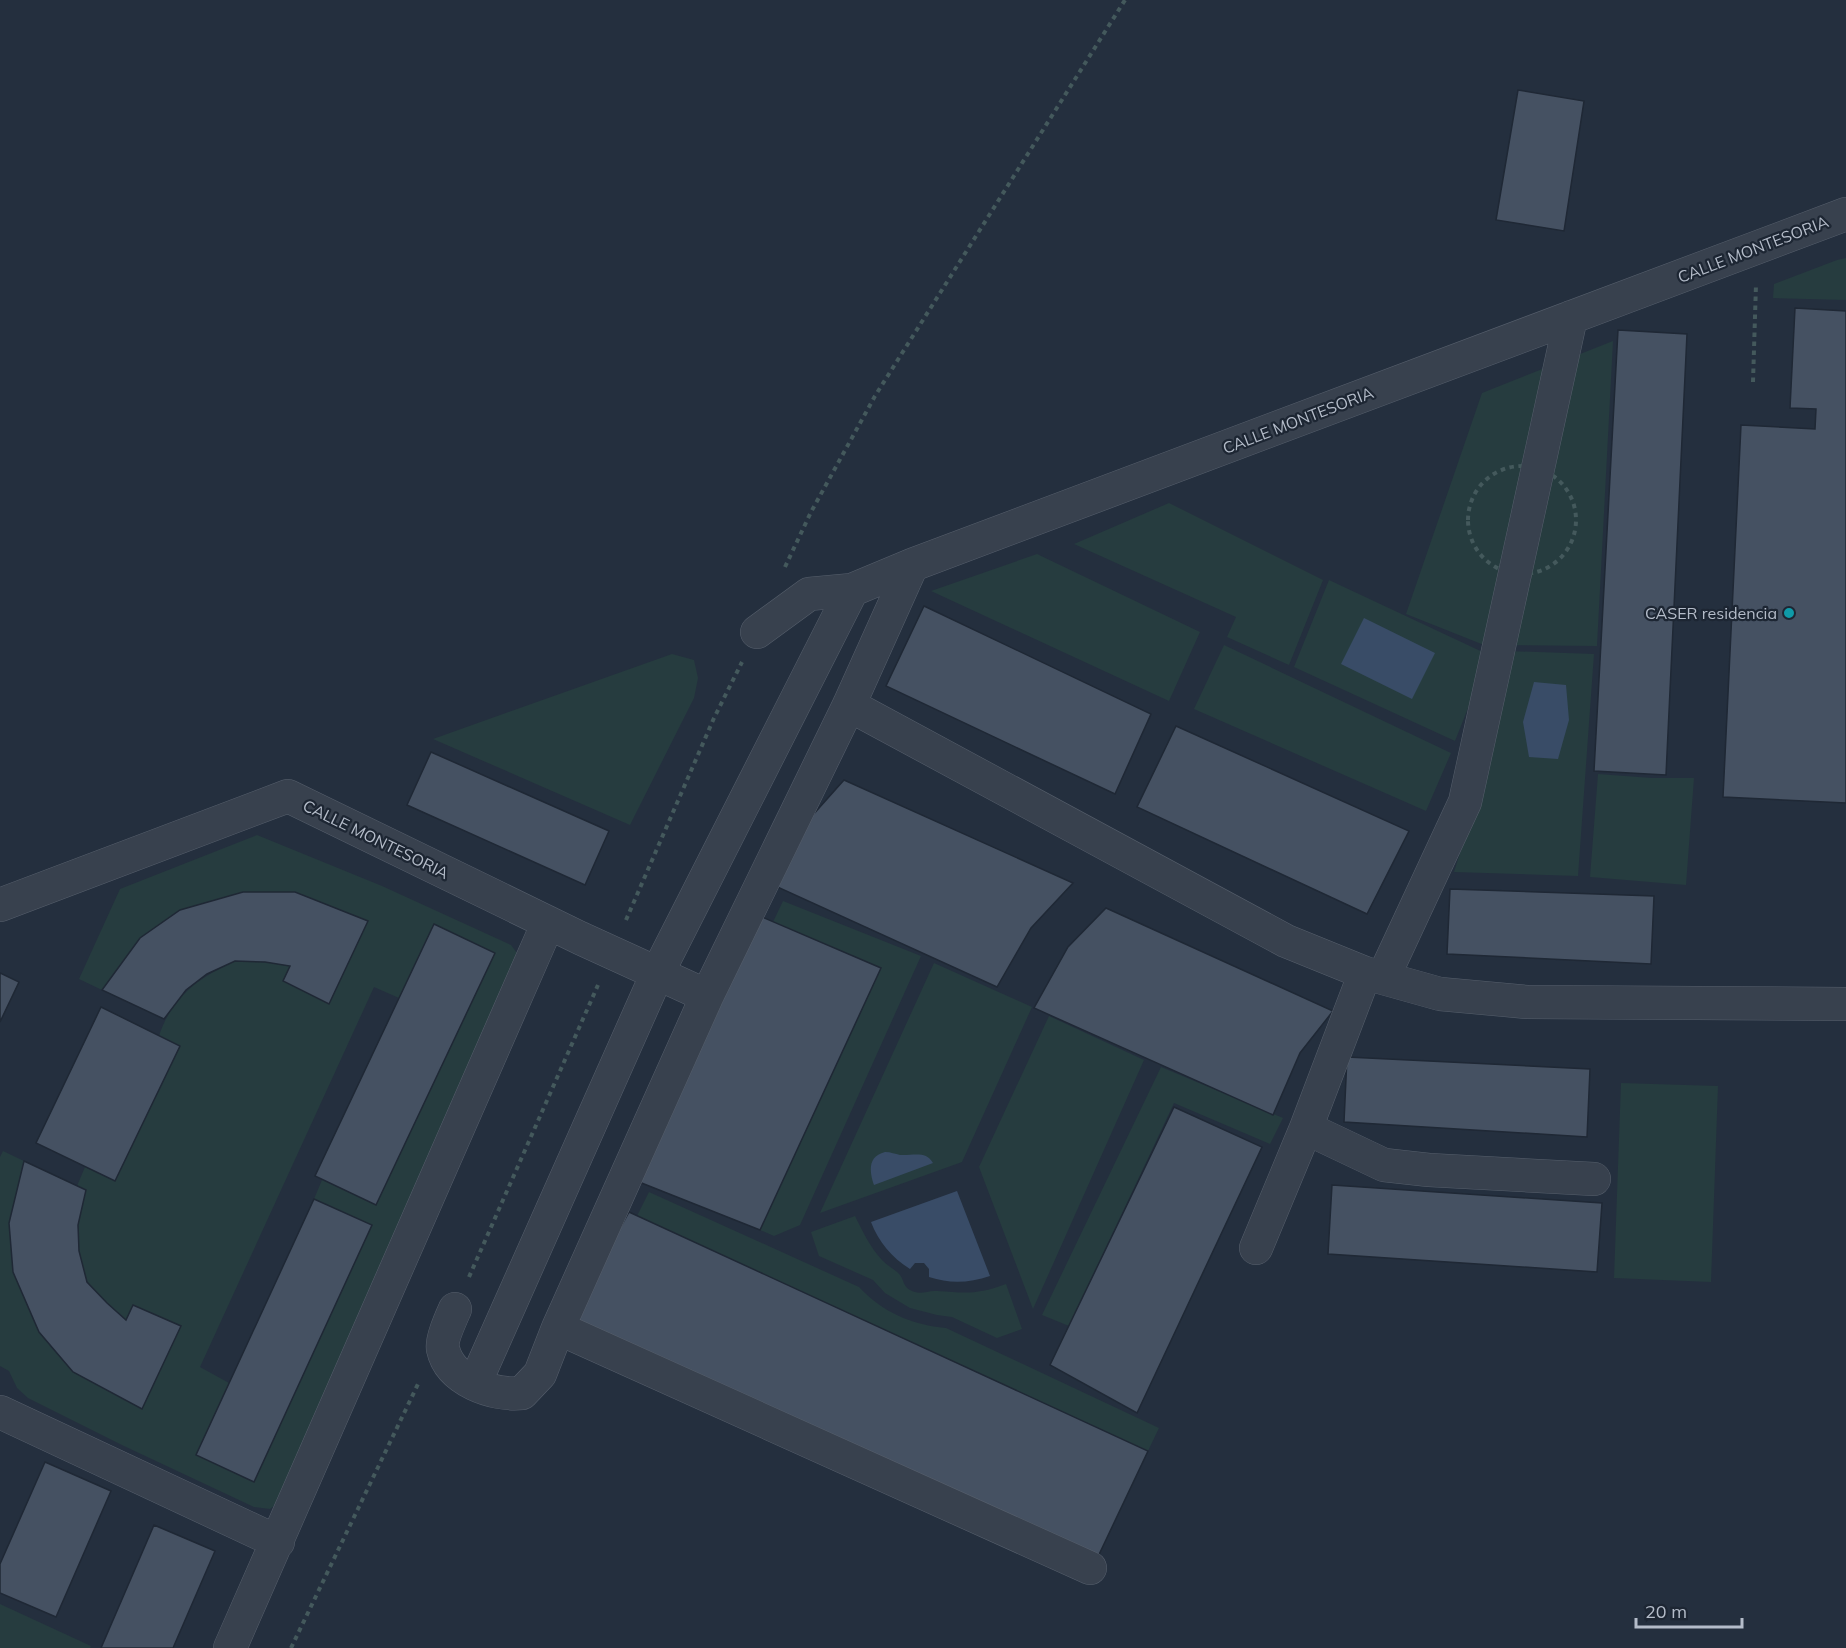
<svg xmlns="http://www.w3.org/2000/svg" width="1846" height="1648" font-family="Mulish,sans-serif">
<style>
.green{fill:#263c3f;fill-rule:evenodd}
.water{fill:#394c67}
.building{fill:#455162;stroke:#1f2835;stroke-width:1.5}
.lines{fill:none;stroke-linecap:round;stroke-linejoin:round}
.street-casing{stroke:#565f6c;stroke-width:34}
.path{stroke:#44595c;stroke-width:4;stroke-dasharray:4.5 4.5;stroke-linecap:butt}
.street{stroke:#38414e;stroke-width:33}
.culture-dot{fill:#0f9aa8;stroke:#1d2633;stroke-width:2}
.labels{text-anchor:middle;stroke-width:4.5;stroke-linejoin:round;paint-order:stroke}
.street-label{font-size:16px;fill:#b4bcc9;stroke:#1d2633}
.poi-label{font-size:16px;fill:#b4bcc9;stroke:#1d2633;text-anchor:end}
</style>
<rect width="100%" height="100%" fill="#242f3e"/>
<path class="green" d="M1846,258V300L1773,298L1774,284L1837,260Z
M1613,341L1597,646L1484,645L1406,614L1482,393Z
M1169,503L1323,580L1289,665L1227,637L1236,617L1074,544Z
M1037,554L1200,632L1169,701L931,591Z
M1329,580L1489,655L1455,741L1294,667Z
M1224,645L1451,753L1426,811L1194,709Z
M1506,651L1594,654L1578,876L1454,872L1476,803Z
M672,654L694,660L698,678L694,698L630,825L433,739Z
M1598,774L1652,778H1694L1686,885L1590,877Z
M257,835L382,886L511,945L520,957L286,1497L270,1509L254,1507L124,1446L28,1398L17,1388L9,1371L0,1366V1157L3,1151L24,1161L9,1223L13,1272L39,1332L73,1372L142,1409L181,1326L133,1305L126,1320L107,1303L87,1282L79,1251L78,1225L85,1190L77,1186L85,1167L115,1181L180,1046L159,1036C169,1004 192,982 221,968C226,965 232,961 238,961C255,959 273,963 290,966L283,981L329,1004L368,921L295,892H243L180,910L140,938L102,990L79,979L120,889ZM434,924L495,953L376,1205L322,1180L314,1199L372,1225L254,1482L196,1455L229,1383L200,1367L374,987L399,998Z
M783,901L921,956L800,1225L774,1236L760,1230L881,969L773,922Z
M934,963L1032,1007L962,1162L820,1213Z
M1049,1016L1144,1060L1033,1309L979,1167Z
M1161,1067L1283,1118L1270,1144L1174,1103L1069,1326L1042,1315Z
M1621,1083L1718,1086L1711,1282L1614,1278Z
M649,1192L859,1287C882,1312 912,1325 946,1328L1159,1428L1148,1451L637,1216Z
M855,1216C863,1232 870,1247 882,1260C887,1266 895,1269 900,1275C904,1280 903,1286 910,1290C920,1296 927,1290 937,1291C966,1293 976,1295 1006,1284L1022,1329L997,1338L952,1317L937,1315L910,1308L885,1293L873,1280L819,1256L811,1232Z
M0,1604L91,1646L90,1648H0Z"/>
<path class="water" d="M1364,618L1435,653L1412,699L1341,664Z
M1534,682L1566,685L1569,720L1558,759L1529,757L1523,722Z
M885,1152C891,1152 895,1154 900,1155C912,1156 926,1150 933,1163L874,1185C869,1171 868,1156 885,1152Z
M957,1191L990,1276C969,1283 950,1284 929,1277V1269L924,1263H915L910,1269C892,1258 878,1241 871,1222Z"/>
<path class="building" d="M1518,90L1584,101L1564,231L1496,220Z
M1795,308L1846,311V803L1723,797L1741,425L1815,429L1816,409L1790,408Z
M1618,330L1687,334L1666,775L1594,771Z
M924,606L1151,714L1115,794L886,686Z
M1176,726L1409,831L1367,914L1137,807Z
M431,752L609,831L585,885L407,805Z
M844,780L1073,883L1031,928L997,987L773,885L803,826Z
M1450,889L1654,896L1651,964L1447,954Z
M243,892H295L368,921L329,1004L283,981L290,966L265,962L235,961L207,974L186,990L164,1019L102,990L140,938L180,910Z
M1106,908L1333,1011L1300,1053L1273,1115L1034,1008L1068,947Z
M755,914L881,968L760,1230L634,1180Z
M434,924L495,953L376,1205L315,1176Z
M0,973L19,982L0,1022Z
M101,1007L180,1046L115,1181L36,1143Z
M1347,1057L1590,1069L1587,1137L1344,1122Z
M1174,1107L1262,1147L1137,1413L1050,1365Z
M24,1161L86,1190L78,1225L79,1251L87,1282L107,1303L126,1320L133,1305L181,1326L142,1409L73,1372L39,1332L13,1272L9,1223Z
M1332,1185L1602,1203L1597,1272L1328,1254Z
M314,1199L372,1225L254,1482L196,1455Z
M629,1212L1148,1451L1095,1563L570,1320Z
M45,1462L111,1491L56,1617L0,1593V1564Z
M154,1525L215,1551L173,1648H101Z"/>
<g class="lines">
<defs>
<path id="street" d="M757,632L809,594L852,590L912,565L1846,214
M849,705L1286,941L1365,973L1440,994L1527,1002L1846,1004
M0,905L288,796L580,938L707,996
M1383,978L1465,802L1571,317
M1306,1128L1384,1165L1429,1170L1594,1179
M1256,1248L1306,1128L1365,973
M455,1309C451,1318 441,1340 443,1349C450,1381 494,1396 522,1393L540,1374L558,1328L707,996L849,705L912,565
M558,1328L1090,1568
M475,1383L657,974L852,590
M0,1412L278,1542
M230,1648L548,923"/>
</defs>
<use href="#street" class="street-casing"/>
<path class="path" d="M1753,382L1756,284
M1468 520a54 54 0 1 1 108 0a54 54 0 1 1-108 0Z
M785,567L811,512L875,396L1125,0
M626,920L714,718L742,662
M469,1277L598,985
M291,1648L419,1382"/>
<use href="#street" class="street"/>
</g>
<circle class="culture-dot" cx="1789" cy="613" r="6"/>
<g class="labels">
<g class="street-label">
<text transform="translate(1753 249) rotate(-21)" y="6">CALLE MONTESORIA</text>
<text transform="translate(1298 420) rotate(-21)" y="6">CALLE MONTESORIA</text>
<text transform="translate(376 839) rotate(26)" y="6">CALLE MONTESORIA</text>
</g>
<g class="poi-label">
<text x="1777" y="619">CASER residencia</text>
</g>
</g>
<path d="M1636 1618v9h106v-9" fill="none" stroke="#b4bcc9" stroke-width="3"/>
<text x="1645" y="1618" font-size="18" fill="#b4bcc9" stroke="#1d2633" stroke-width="4.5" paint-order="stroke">20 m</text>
</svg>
